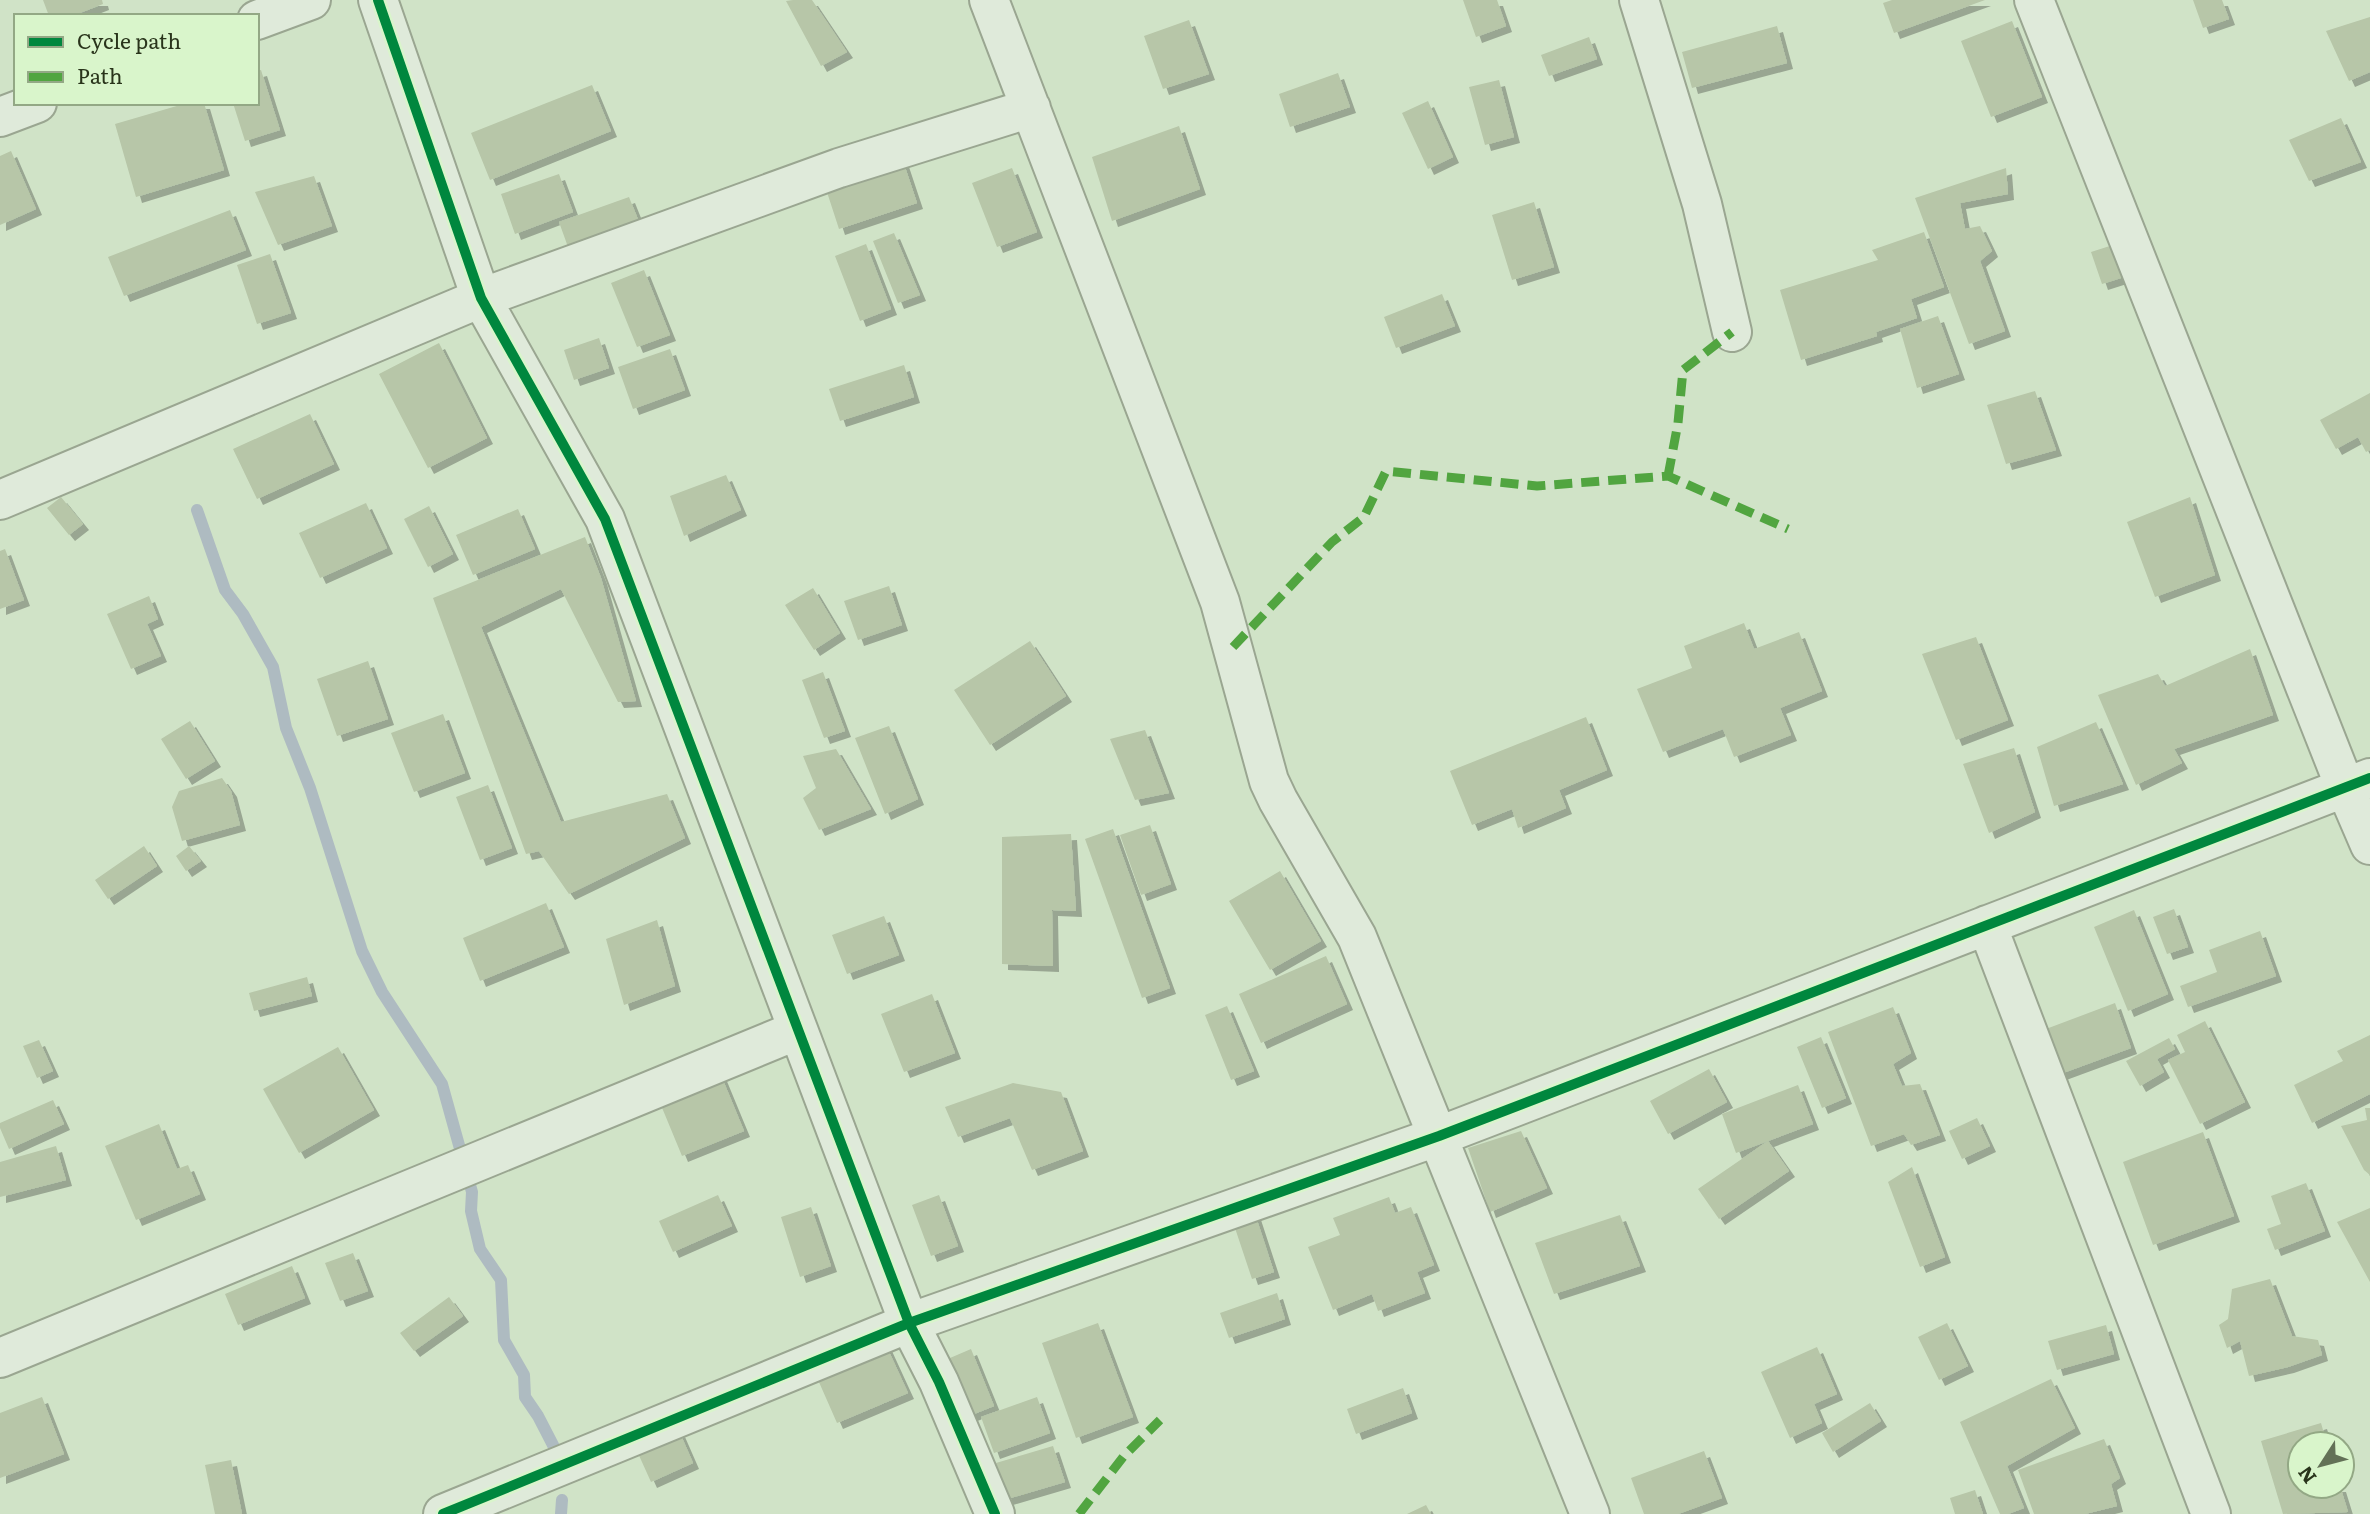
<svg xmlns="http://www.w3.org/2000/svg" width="2370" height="1514" font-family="Literata,serif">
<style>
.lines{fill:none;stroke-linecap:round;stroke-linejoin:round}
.stream{stroke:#aebbc1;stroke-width:12}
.building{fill:#b7c6a8;filter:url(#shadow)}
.minor-casing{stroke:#9aa691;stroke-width:42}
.minor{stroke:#dfeada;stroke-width:38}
.quiet{stroke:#51a540;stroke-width:9;stroke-dasharray:18 9;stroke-linecap:butt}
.cycleway-casing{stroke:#d9f5cb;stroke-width:15}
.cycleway{stroke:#00873e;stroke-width:10}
</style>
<defs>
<filter id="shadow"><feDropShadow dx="6" dy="6" stdDeviation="0" flood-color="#0004"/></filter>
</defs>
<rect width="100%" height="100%" fill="#d0e3c7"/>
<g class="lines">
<path class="stream" d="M197,510L225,590L243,614L273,667L286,728L310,788L362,951L382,992L442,1084L472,1192L471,1211L480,1249L501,1280L504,1340L524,1375L525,1397L538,1416L554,1447
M561,1514L562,1500"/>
</g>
<path class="building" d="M43,0H102L103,4L72,16H49Z
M793,0H812L847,52L821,66L786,1Z
M1463,0H1497L1506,26L1476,37Z
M1892,0H1985L1894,33L1883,3Z
M2193,0H2222L2229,19L2203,28Z
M2370,17V72L2349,81L2326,31Z
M1189,20L1209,74L1163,89L1144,36Z
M2012,21L2042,97L1991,117L1961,41Z
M1777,26L1787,63L1692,88L1682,52Z
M1589,37L1597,59L1549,76L1541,55Z
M261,70L280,130L245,141L233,103H257V71Z
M1338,73L1350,107L1290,127L1279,94Z
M1499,80L1514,137L1485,145L1469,87Z
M592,85L611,131L490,180L471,133Z
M1428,101L1453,157L1428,169L1402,113Z
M187,103H204L224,170L136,197L115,124Z
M2341,118L2361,162L2309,181L2289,140Z
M1179,126L1200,189L1112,221L1092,157Z
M11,151L36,209L0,225V156Z
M903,161L917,203L839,229L825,186Z
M1012,168L1037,232L997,247L972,183Z
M2006,168L2008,194L1960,203L1965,229L1980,226L1992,251L1980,261L2005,331L1969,344L1915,198Z
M559,174L573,212L515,234L501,194Z
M314,176L332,226L278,245L255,192Z
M629,197L639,222L568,247L559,222Z
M1534,202L1554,267L1512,280L1492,215Z
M230,210L246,250L124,296L108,257Z
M1924,232L1944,287L1911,299L1917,318L1876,332L1877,336L1801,360L1780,290L1878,260L1872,250Z
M894,233L920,295L898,303L873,241Z
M866,244L891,309L860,321L835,256Z
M2113,245L2124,277L2102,284L2091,252Z
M270,254L291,313L257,324L237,265Z
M644,270L670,335L637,347L611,283Z
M1442,294L1455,326L1396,348L1384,317Z
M1938,316L1959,374L1917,388L1900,329Z
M599,338L609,368L574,380L564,350Z
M439,343L487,438L428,468L379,374Z
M670,349L685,390L633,409L618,367Z
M904,365L914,397L840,421L829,389Z
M2035,391L2056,450L2006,464L1987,405Z
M2370,393V450L2366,452L2358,437L2336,449L2320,420Z
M310,414L334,464L257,499L233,449Z
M726,475L741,510L684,536L670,496Z
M61,497L83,524L69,535L47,508Z
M2190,497L2215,575L2155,597L2127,522Z
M366,503L387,548L320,578L299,533Z
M429,506L453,554L428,567L404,519Z
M518,509L535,549L473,575L456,535Z
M585,537L601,578L636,701L618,702L561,589L481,627L561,822L667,794L685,838L569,894L539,851L526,854L433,598Z
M5,549L24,600L0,609V551Z
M889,586L902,625L858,640L844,601Z
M813,588L840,633L814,650L785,605Z
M149,596L158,619L147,624L161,656L131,669L107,614Z
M1744,623L1754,649L1799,632L1822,691L1780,708L1791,735L1734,757L1723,729L1663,752L1637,689L1692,668L1684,646Z
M1976,637L2008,720L1956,740L1922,654Z
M1030,641L1066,696L990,745L954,690Z
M2250,649L2273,715L2174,749L2182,763L2136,785L2098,695L2158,674L2165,686Z
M368,661L388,719L337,736L317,679Z
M823,672L845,731L824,738L802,680Z
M443,714L465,773L414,792L391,733Z
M1586,717L1607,770L1559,790L1566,808L1518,828L1512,809L1472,825L1450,771Z
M190,721L215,761L186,779L161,739Z
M2096,722L2123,784L2054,806L2037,747Z
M889,726L918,799L885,814L855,738Z
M1145,730L1169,793L1135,800L1110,739Z
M2014,748L2035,812L1989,833L1963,764Z
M836,749L871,809L819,830L803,798L816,788L803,756Z
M222,778L231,791L240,825L182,841L172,807L179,791Z
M488,785L512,848L480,860L456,797Z
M1150,825L1171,884L1141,895L1120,835Z
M1113,829L1170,988L1142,998L1085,839Z
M1071,834L1076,911L1052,910L1053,966L1002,964V837Z
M144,846L157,866L108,899L95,880Z
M189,846L201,861L186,871L176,856Z
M1280,871L1321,941L1270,970L1229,901Z
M546,903L564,947L480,981L463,938Z
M2174,909L2188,947L2167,954L2153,917Z
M2134,910L2168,994L2128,1011L2094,927Z
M884,916L899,955L847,974L832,935Z
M657,920L675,986L624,1005L606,939Z
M2260,931L2276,976L2188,1007L2180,986L2217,972L2209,950Z
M1326,956L1347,1004L1261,1043L1239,994Z
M307,977L312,996L254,1011L249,993Z
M932,994L955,1053L904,1072L881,1014Z
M2115,1003L2131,1048L2055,1076L2038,1032Z
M1227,1006L1254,1071L1231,1080L1205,1015Z
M1893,1007L1911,1053L1893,1064L1902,1086L1920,1084L1940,1135L1911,1145L1904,1134L1871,1146L1828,1032Z
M2205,1021L2245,1102L2200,1124L2168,1060L2185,1052L2177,1035Z
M2370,1035V1094L2312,1123L2294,1085L2343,1061L2337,1051Z
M1821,1037L1846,1098L1822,1108L1797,1047Z
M2169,1038L2175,1049L2157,1059L2164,1072L2140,1086L2126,1061Z
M39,1040L53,1071L37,1078L23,1046Z
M338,1047L374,1110L299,1153L263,1089Z
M1709,1069L1727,1102L1668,1134L1650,1101Z
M720,1073L744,1131L682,1156L658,1098Z
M1013,1083L1061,1092L1083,1151L1032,1170L1010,1118L958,1137L945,1107Z
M1798,1085L1813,1124L1736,1153L1722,1114Z
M53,1100L64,1124L9,1149L0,1128V1123Z
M2365,1108H2370V1175L2364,1170L2341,1126L2367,1120Z
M1977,1118L1990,1146L1962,1159L1949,1131Z
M159,1124L177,1169L188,1165L200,1194L136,1220L105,1146Z
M1521,1131L1547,1188L1490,1212L1468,1148Z
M2203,1132L2234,1216L2153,1245L2123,1162Z
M1768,1141L1789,1171L1719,1219L1698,1189Z
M56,1146L66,1180L0,1197V1162Z
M1912,1167L1945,1257L1920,1267L1888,1182Z
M2306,1183L2325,1231L2275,1250L2267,1229L2281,1224L2271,1196Z
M718,1195L732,1226L673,1252L659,1221Z
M939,1195L958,1246L931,1256L912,1205Z
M1389,1197L1395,1213L1411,1207L1434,1265L1417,1272L1425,1293L1378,1311L1372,1294L1333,1310L1308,1247L1340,1235L1333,1218Z
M811,1207L831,1266L800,1277L781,1217Z
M2370,1208V1282L2337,1222Z
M1255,1214L1274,1272L1252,1279L1233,1222Z
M1620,1215L1640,1266L1554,1294L1535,1243Z
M353,1253L368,1291L340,1301L325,1263Z
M292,1266L305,1298L238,1325L225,1294Z
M2270,1279L2292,1336L2318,1340L2322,1355L2288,1367L2249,1376L2240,1341L2227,1348L2219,1325L2228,1319L2232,1289Z
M1277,1293L1285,1319L1229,1338L1220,1313Z
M449,1297L463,1316L414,1351L400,1333Z
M1098,1323L1133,1417L1076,1438L1042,1343Z
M1947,1323L1968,1366L1939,1380L1918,1337Z
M2106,1325L2114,1354L2057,1370L2048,1341Z
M885,1343L908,1393L837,1423L815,1373Z
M1817,1347L1837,1394L1814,1404L1822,1423L1790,1438L1761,1372Z
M971,1349L994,1406L959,1420L936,1364Z
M2051,1379L2075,1428L2007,1466L2024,1508L2008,1514H2000L1960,1422Z
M1403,1388L1412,1413L1356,1434L1347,1409Z
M42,1397L64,1454L0,1478V1413Z
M1037,1397L1050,1433L994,1453L981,1417Z
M1870,1403L1881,1421L1833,1452L1822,1433Z
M2321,1423L2327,1444H2300V1486H2340L2348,1512L2283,1514L2261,1441Z
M679,1431L693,1463L651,1482L637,1451Z
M2104,1439L2120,1478L2111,1484L2117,1506L2085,1514H2034L2018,1470Z
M1053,1446L1065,1482L1007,1499L996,1463Z
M1704,1451L1722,1498L1678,1514H1644L1631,1478Z
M231,1460L242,1514H215L205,1465Z
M1975,1490L1983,1514H1955L1950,1498Z
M1426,1505L1431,1514H1407Z"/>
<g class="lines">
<defs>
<path id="minor" d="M378,0L481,298L605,519L909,1323L939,1382L995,1514
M989,0L1220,602L1269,781L1278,800L1357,937L1590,1514
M1639,0L1702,204L1732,332
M2034,0L2345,787L2370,845
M257,20L311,0
M0,117L37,103
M0,500L481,298L839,168L1031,108
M1987,925L2211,1514
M0,1358L798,1030
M443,1514L909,1323L1439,1136L2370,778"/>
</defs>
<use href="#minor" class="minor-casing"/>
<use href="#minor" class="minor"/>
<path class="quiet" d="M1668,476L1678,423L1683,370L1732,332
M1233,647L1332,542L1364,517L1386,471L1537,486L1668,476L1788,529
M1079,1514L1124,1456L1160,1420"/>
<defs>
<path id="cycleway" d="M378,0L481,298L605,519L909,1323L939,1382L995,1514
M443,1514L909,1323L1439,1136L2370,778"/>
</defs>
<use href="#cycleway" class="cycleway-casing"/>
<use href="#cycleway" class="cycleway"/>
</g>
<rect x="14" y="14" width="245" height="91" fill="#d9f5cb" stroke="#93a885" stroke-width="2"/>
<rect x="28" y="37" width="35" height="10" fill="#00873e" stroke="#93a885" stroke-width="2"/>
<text x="77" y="49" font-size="21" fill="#29341b">Cycle path</text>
<rect x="28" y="72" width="35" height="10" fill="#51a540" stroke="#93a885" stroke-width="2"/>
<text x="77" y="84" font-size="21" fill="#29341b">Path</text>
<g transform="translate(2321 1465) rotate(234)"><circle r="33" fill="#d9f5cb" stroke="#93a885" stroke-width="2"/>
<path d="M0-5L12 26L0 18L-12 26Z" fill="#637157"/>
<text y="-10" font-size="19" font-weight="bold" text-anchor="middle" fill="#29341b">N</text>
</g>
</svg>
